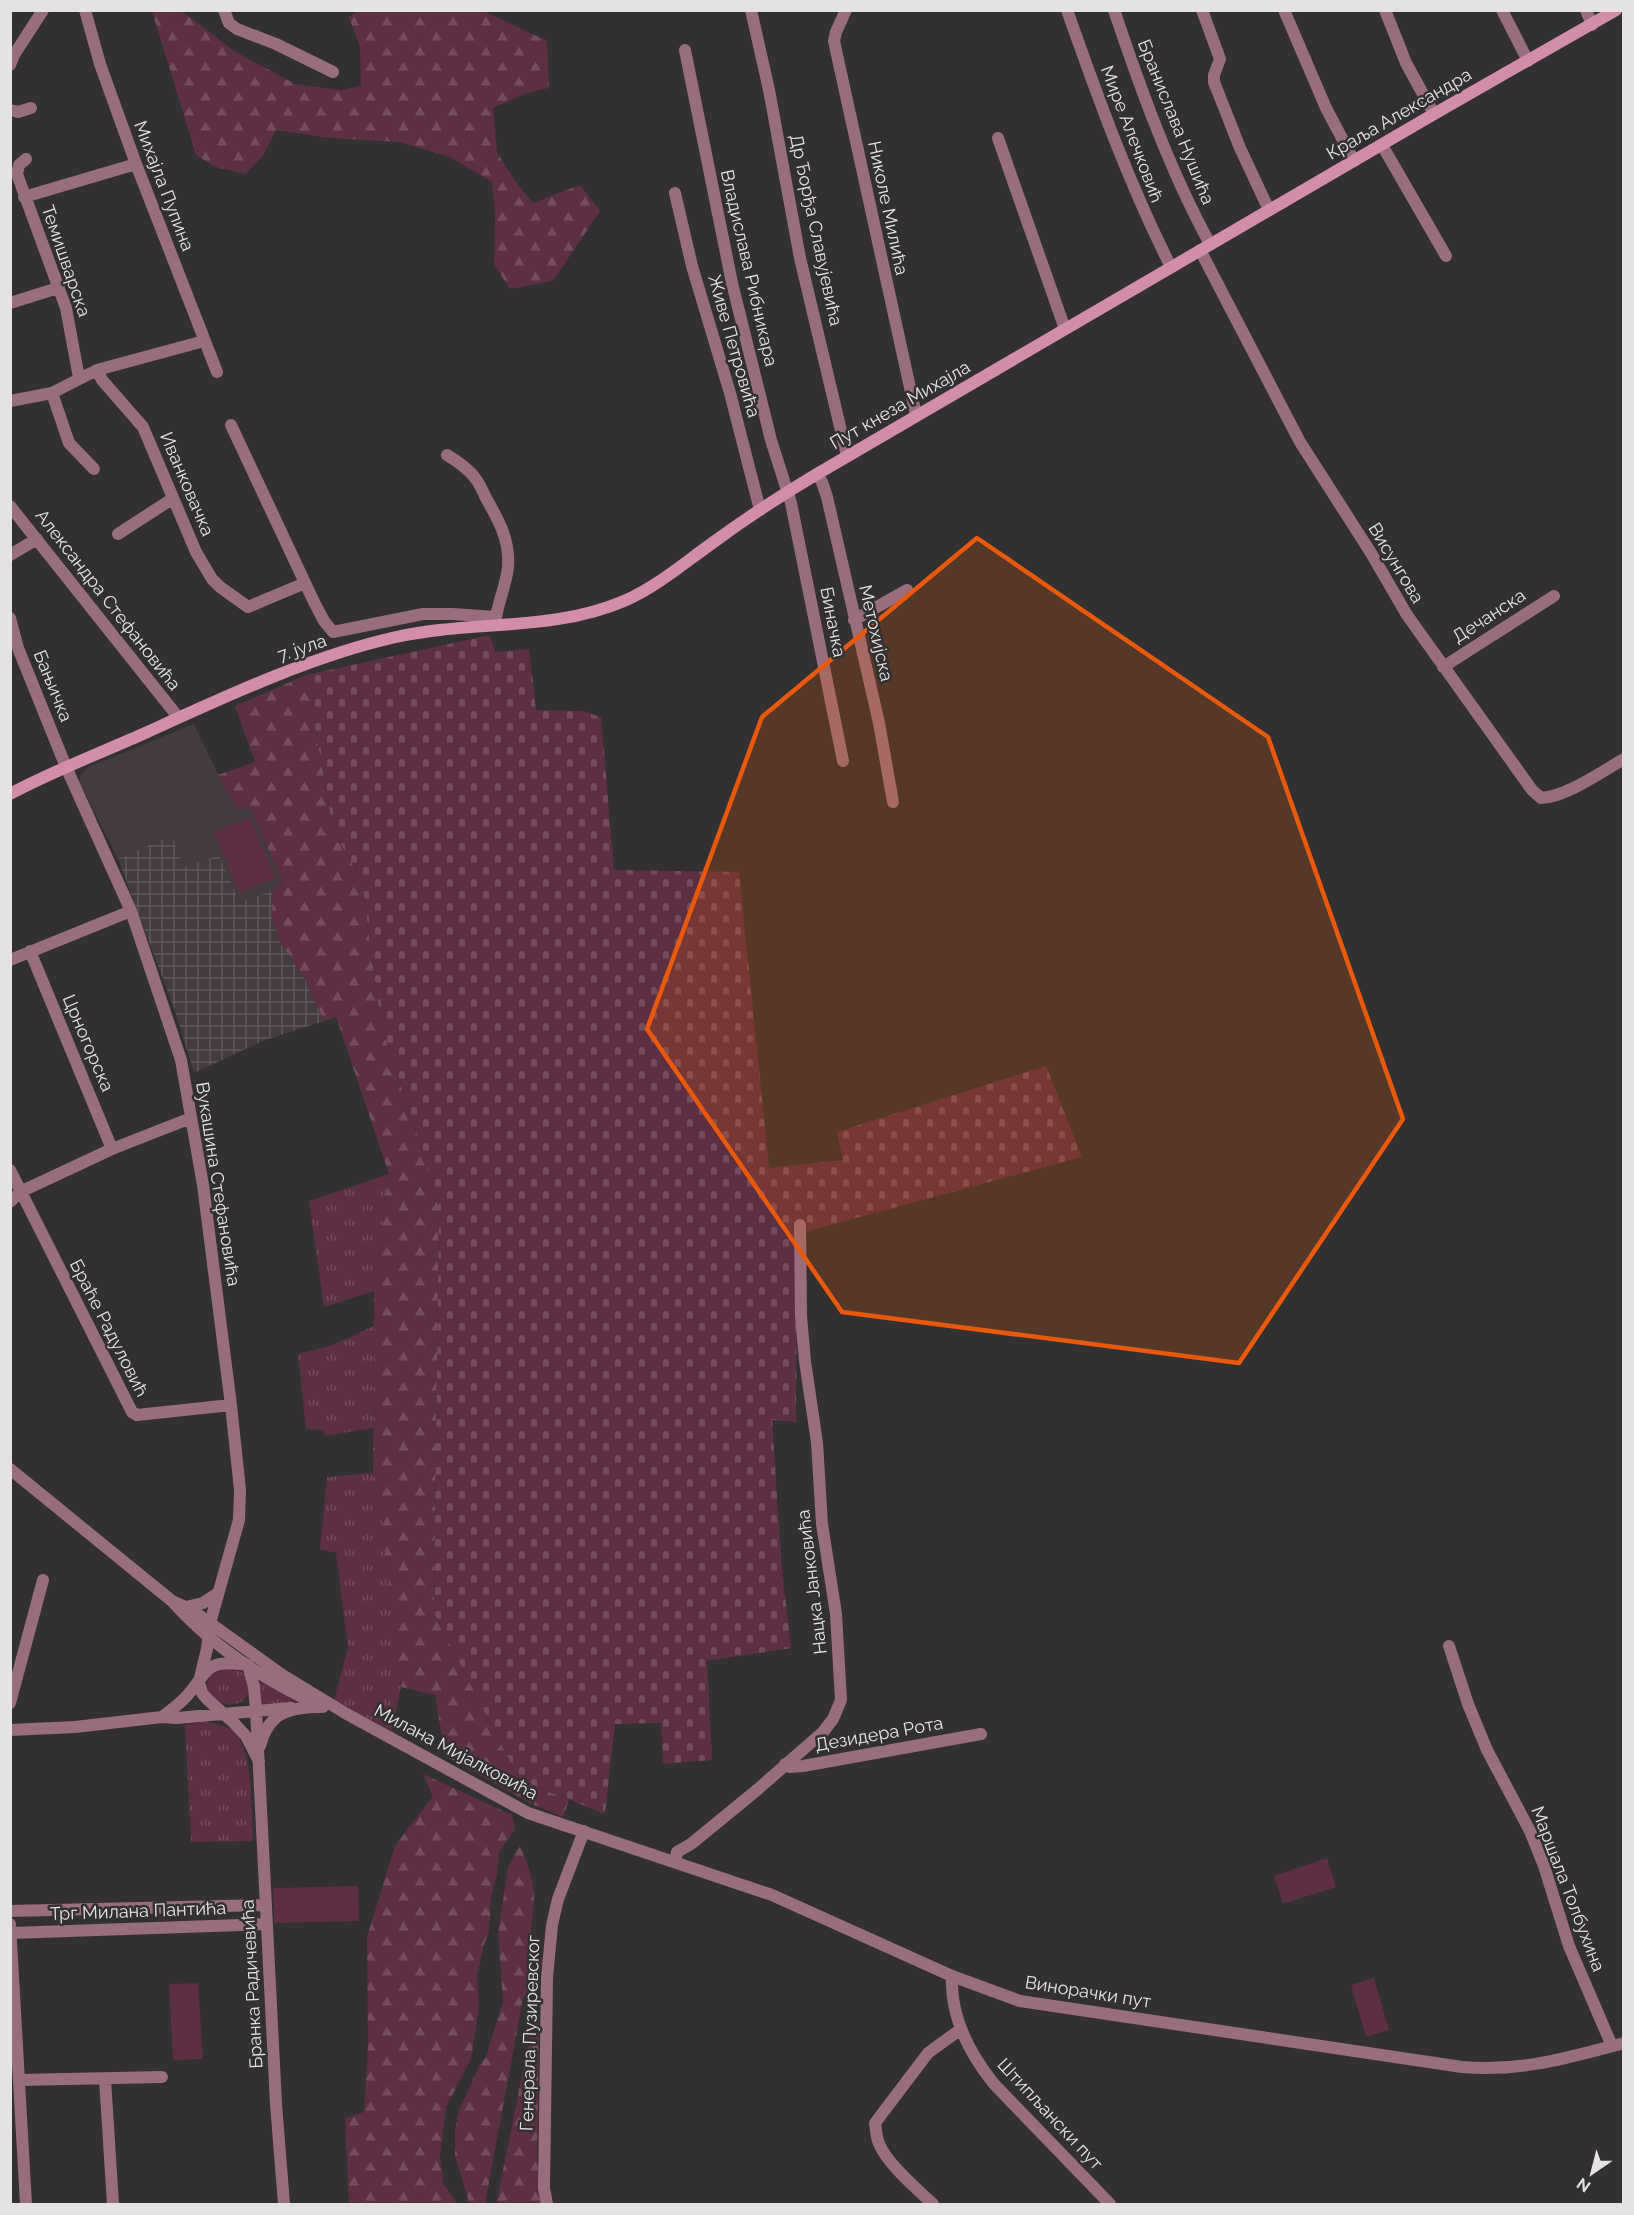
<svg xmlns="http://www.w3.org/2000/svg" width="1634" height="2215" font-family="Raleway,sans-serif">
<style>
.built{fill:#443b3e}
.industrial{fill:url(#industrial-grid)}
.grass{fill:url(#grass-tufts)}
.forest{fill:url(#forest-firs)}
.cemetery{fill:url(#cemetery-stones)}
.green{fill:#5c2f42}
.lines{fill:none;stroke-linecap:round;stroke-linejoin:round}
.minor{stroke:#986d7e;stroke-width:12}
.tertiary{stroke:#986d7e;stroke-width:12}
.secondary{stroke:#d28da9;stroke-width:12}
.marked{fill:#e8590c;fill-opacity:0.2;stroke:#e8590c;stroke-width:4.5;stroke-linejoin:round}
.labels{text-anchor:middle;stroke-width:5;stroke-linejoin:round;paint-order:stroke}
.street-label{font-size:18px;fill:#e4e2e2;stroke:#333031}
</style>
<defs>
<pattern id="industrial-grid" width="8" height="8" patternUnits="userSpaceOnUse" patternTransform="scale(1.5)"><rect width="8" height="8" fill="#443b3e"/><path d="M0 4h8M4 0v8" fill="none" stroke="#5f575a"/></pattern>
<pattern id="grass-tufts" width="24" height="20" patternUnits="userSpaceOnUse" patternTransform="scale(1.5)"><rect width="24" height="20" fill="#5c2f42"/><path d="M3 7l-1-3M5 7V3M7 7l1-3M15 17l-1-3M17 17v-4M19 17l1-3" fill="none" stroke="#734d5d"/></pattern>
<pattern id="forest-firs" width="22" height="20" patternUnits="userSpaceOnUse" patternTransform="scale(1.5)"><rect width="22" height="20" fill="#5c2f42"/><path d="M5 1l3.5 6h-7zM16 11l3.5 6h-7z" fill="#734d5d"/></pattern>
<pattern id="cemetery-stones" width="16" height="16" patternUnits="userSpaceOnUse" patternTransform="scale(1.5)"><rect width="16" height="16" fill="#5c2f42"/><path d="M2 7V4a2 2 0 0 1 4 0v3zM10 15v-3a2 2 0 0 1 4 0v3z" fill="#734d5d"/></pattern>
</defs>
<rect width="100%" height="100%" fill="#333031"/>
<path class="built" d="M194,724L224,787L250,808L283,883L273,890L240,903L219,855L184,868L172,835L118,859L79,781L82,773L88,767Z"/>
<path class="industrial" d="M172,835L184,867L219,855L240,903L273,890L272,916L279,941L306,981L324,1021L265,1040L194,1073L175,1011L118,859Z"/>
<path class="grass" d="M389,1174L374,1291L324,1307L309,1201Z
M374,1326L373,1428L324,1436L323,1430L306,1429L298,1354L330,1346Z
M373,1473V1489L380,1504L401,1687L392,1731L334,1700L348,1648L336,1553L320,1549L327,1477Z
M230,1667L246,1674C248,1681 251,1690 246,1697C240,1707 223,1706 216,1700C212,1697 209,1692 206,1689C208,1672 216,1671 230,1667Z
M256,1679L296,1702L300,1704L259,1707Z
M205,1721C213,1724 225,1725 232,1730C255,1749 251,1813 253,1841L191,1842L185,1725Z"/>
<path class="forest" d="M152,11H182L234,51L295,84L341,90L361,86L360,47L349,17L357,11H484L547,41L549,88L527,93L493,108L497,152L515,181L533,203L580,185L600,211L553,281L510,289L494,264L495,217L492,182L450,157L399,142L329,138L276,130L262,157L245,174L215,167L196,155Z
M306,675L333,830L362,881L381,1025L439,1203L434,1613L519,1779L569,1800L563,1817L532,1804L445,1756L435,1695L401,1687L380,1504L373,1489L374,1291L389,1174L336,1017L324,1021L306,981L279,941L272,916L273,890L283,883L250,808L237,809L218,775L255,762L235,706Z
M423,1774L512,1815L515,1829L499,1852L497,1876L491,1897L489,1933L484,1944L477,1976L479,2007L471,2059L446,2107L440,2156L443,2183L457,2204H349L345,2118L364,2112L368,2046L367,1937L395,1846L433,1796Z
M520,1846C527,1862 533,1877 534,1895C535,1923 522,1937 544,1961L537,1978L523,1998L485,2204H467L468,2199L455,2156V2131L459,2111L479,2066L486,2057L503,2001L498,1933L508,1866Z
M539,2015L537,2159L542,2204H496L531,2031Z"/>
<path class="cemetery" d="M490,635L495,652L529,649L536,710L583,711L601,717L614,870L739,872L769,1168L843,1160L837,1132L1046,1066L1082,1157L797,1234L796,1422L772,1420L782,1570L791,1648L707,1661L712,1760L663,1764L661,1723L615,1724L605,1814L519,1779L434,1613L439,1203L381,1025L362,881L333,830L306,675Z"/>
<path class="green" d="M250,817L276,878L239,893L214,832Z
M1327,1858L1336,1887L1283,1904L1274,1876Z
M358,1886L359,1921L274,1923L273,1888Z
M1374,1978L1389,2030L1366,2037L1351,1985Z
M198,1983L203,2059L173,2060L169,1984Z"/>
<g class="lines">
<path class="minor" d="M85,10L100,64L136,164L217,372
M224,10L229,23L237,29L276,44L333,72
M751,10L769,90L800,258L847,456
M846,10L836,32L834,41L916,415
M1067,10C1098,98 1129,184 1171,267
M1114,10C1141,90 1170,171 1210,244
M1202,10L1220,59L1214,75V82L1240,148L1269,210
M1284,10L1326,108L1354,161
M1385,10L1406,63L1434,114
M1502,10L1528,61
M1586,10L1592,25
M685,50L732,283L771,440L791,503L843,761
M10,65L14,55L43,10
M10,110L18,112L31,108
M998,138L1065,329
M1382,145L1446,256
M26,159L19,165L17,174L66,308L79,378
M675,193L692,266L730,393L760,510
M24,197L136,164
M1200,250L1300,442L1371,553L1407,615L1532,790L1541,798C1566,797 1601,772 1624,759
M10,303L58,288
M97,370L102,380L143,427L196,552L212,579L220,587L248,607L305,583
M52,393L69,443L94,469
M10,401L52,393L97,370L204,341
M231,425L314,602L324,621L333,632L423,614H452L496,617
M447,455C457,461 468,468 475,478C480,484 483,492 486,498C499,521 510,540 508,567C506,587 496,606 495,625
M817,474L822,482L827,497L879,723L893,802
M10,506L178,717
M118,534L172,499
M10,555L37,539
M854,620L907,590
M1443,667L1554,596
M66,767L131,911L181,1060L203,1185L231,1405L240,1490L239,1520L210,1623L207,1649L199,1682L202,1693L208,1700L233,1722L246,1736L259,1761
M30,951L112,1149
M10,960L131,911
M10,1170L132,1412L137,1415L231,1405
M10,1202L20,1192L112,1149L191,1118
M1449,1646L1468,1704L1487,1750L1530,1831L1544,1866L1569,1946L1612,2046
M10,1703L43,1580
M162,1717C170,1711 178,1705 185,1698C209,1671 205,1658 248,1665L254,1687L256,1710L276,2104L284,2204
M10,1730L75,1727L162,1717L177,1718L291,1708
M260,1746C269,1711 290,1707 323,1707
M785,1764L790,1767L803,1766L981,1734
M675,1862L677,1852L691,1844L757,1790L823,1732L833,1719L841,1700L836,1614L822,1524L817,1443L805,1361L801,1316L800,1225
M10,1911L266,1905
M10,1924L26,2204
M11,1933L267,1924
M952,1976C950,2016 970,2054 994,2084L1110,2204
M105,2079L113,2204
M19,2080L162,2077
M547,2204L544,2188L547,1978L552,1925L558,1899L584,1831
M933,2204C917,2189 881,2159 877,2137C876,2133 876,2127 875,2123L928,2053L961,2029"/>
<path class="tertiary" d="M10,618L18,648L66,767
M10,1469L172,1601C211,1645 263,1679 316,1704
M172,1601L192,1610L281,1674L345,1713L528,1813L772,1895L952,1976L1020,2001L1462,2067C1522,2072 1567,2058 1624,2043
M186,1607L203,1603L218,1593"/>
<path class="secondary" d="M10,794C53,771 98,754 143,734C222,698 311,656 396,637C471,620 552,632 624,601C656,587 683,564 711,544C745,519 780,496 817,474L1434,114L1616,10"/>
</g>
<path class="marked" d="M977,538L1268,737L1403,1119L1239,1363L842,1312L647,1029L762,717Z"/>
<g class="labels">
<g class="street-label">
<text transform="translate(1399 114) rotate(-30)" y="6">Краља Александра</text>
<text transform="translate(1176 122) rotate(68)" y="6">Бранислава Нушића</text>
<text transform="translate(1132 134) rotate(69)" y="6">Мире Алечковић</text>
<text transform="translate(164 186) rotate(69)" y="6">Михајла Пупина</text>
<text transform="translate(888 208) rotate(78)" y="6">Николе Милића</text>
<text transform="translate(816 230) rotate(78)" y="6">Др Ђорђа Славујевића</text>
<text transform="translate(66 261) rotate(71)" y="6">Темишварска</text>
<text transform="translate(749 268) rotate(77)" y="6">Владислава Рибникара</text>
<text transform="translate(734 346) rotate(74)" y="6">Живе Петровића</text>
<text transform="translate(900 405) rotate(-30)" y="6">Пут кнеза Михајла</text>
<text transform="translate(187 484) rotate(67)" y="6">Иванковачка</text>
<text transform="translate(1396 563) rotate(59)" y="6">Висунгова</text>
<text transform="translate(108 600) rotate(52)" y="6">Александра Стефановића</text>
<text transform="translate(1489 616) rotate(-33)" y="6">Дечанска</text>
<text transform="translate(833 622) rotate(79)" y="6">Биначка</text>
<text transform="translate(876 633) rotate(77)" y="6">Метохијска</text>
<text transform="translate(302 648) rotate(-19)" y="6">7. јула</text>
<text transform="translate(53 686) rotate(68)" y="6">Бањичка</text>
<text transform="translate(88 1043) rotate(67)" y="6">Црногорска</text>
<text transform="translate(218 1184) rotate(81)" y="6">Вукашина Стефановића</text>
<text transform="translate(109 1328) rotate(63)" y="6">Браће Радуловић</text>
<text transform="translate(812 1582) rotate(-97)" y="6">Нацка Јанковића</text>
<text transform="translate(879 1734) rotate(-10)" y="6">Дезидера Рота</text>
<text transform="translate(456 1752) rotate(28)" y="6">Милана Мијалковића</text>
<text transform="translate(1568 1889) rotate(69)" y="6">Маршала Толбухина</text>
<text transform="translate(138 1911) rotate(-2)" y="6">Трг Милана Пантића</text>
<text transform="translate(252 1984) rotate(-93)" y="6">Бранка Радичевића</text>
<text transform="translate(1088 1992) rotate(9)" y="6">Винорачки пут</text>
<text transform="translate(530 2033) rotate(-88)" y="6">Генерала Пузиревског</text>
<text transform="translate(1050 2114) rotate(47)" y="6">Штипљански пут</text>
</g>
</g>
<rect width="1634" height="2215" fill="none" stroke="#e4e2e2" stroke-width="24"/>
<g transform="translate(1592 2173) rotate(215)" stroke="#333031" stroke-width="4.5" paint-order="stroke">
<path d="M0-4.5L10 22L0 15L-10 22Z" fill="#e4e2e2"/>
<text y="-9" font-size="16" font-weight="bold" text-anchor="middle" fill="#e4e2e2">N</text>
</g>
</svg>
